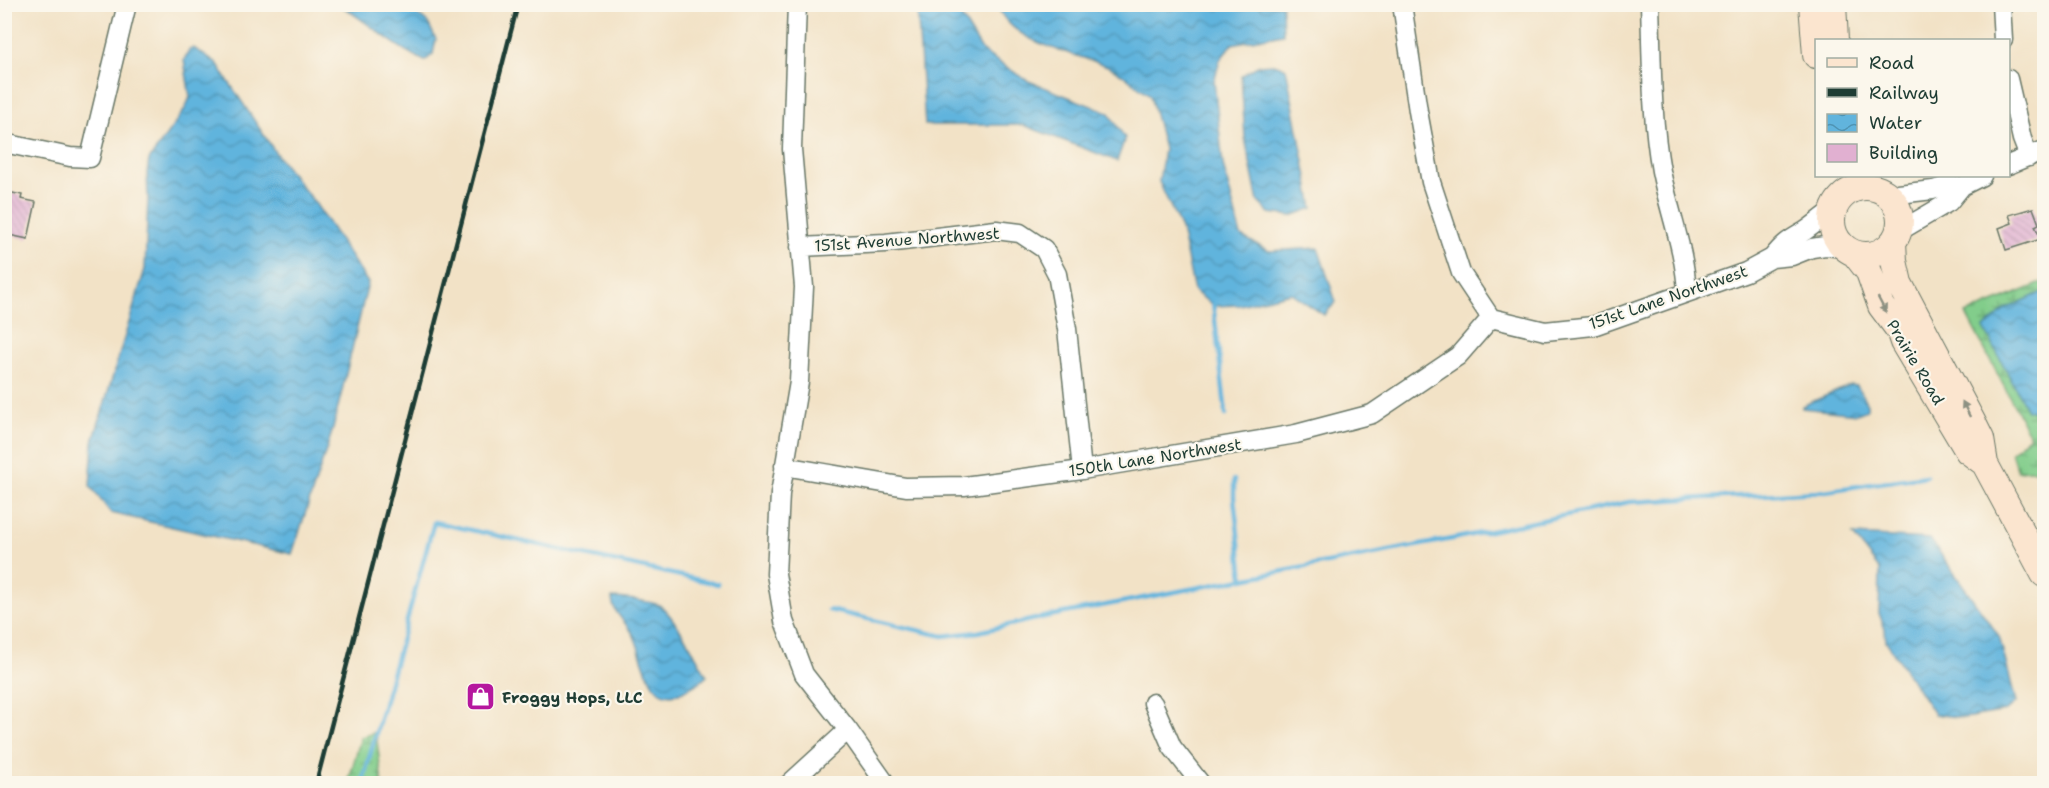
<svg xmlns="http://www.w3.org/2000/svg" width="2049" height="788" font-family="'Shantell Sans',sans-serif">
<style>
.wetland{fill:url(#wetland-marsh);stroke:#508560;stroke-width:1.5}
.water{fill:url(#water-waves);stroke:#407888;stroke-width:1.5}
.lines{fill:none;stroke-linecap:round;stroke-linejoin:round}
.stream{stroke:#61b4dd;stroke-width:4.5}
.building{fill:url(#building-back-hatch)}
.street-casing{stroke:#697767;stroke-width:21}
.secondary-casing{stroke:#697767;stroke-width:28}
.street{stroke:#fff;stroke-width:18}
.secondary{stroke:#fbe5cf;stroke-width:26}
.rail{stroke:#1f3d34;stroke-width:4.5}
.oneway{fill:#8d9182}
.labels{text-anchor:middle;stroke-width:4.5;stroke-linejoin:round;paint-order:stroke}
.street-label{font-size:16px;fill:#1f3d34;stroke:#fbf7ec}
.poi-label{font-size:16px;font-weight:bold;fill:#1f3d34;stroke:#fbf7ec;text-anchor:start}
</style>
<defs>
<pattern id="wetland-marsh" width="20" height="14" patternUnits="userSpaceOnUse" patternTransform="scale(1.5)"><rect width="20" height="14" fill="#82cd8b"/><path d="M1 5h8M5 5V1M11 12h8M15 12V8" fill="none" stroke="#6aa872"/></pattern>
<pattern id="water-waves" width="16" height="10" patternUnits="userSpaceOnUse" patternTransform="scale(1.5)"><rect width="16" height="10" fill="#61b4dd"/><path d="M0 5q4-4 8 0t8 0" fill="none" stroke="#4f94b4"/></pattern>
<pattern id="building-back-hatch" width="6" height="6" patternUnits="userSpaceOnUse" patternTransform="scale(1.5)"><rect width="6" height="6" fill="#e1b0d1"/><path d="M-1 5l2 2M0 0l6 6M5-1l2 2" fill="none" stroke="#b690aa"/></pattern>
</defs>
<rect width="100%" height="100%" fill="#fbf7ec"/>
<filter id="ink" filterUnits="userSpaceOnUse"><feTurbulence type="fractalNoise" baseFrequency=".0167" numOctaves="2"/><feDisplacementMap in="SourceGraphic" scale="12" xChannelSelector="R" yChannelSelector="G"/><feConvolveMatrix kernelMatrix="1 2 1 2 8 2 1 2 1" color-interpolation-filters="sRGB"/></filter>
<filter id="wash" filterUnits="userSpaceOnUse"><feTurbulence type="fractalNoise" baseFrequency=".008" numOctaves="4" result="noise"/><feDisplacementMap in="SourceGraphic" scale="24" xChannelSelector="R" yChannelSelector="G"/><feGaussianBlur stdDeviation="1.35" result="paint"/><feColorMatrix in="noise" values="0 0 0 0 0 0 0 0 0 0 0 0 0 0 0 0 0 1.4 0 .05"/><feComposite in="paint" operator="in"/></filter>
<g filter="url(#wash)">
<rect width="100%" height="100%" fill="#f2e2c6"/>
<path class="wetland" d="M2044,282V469L2017,471L2011,452L2030,436L1966,314Z
M376,732L382,783H348L361,737Z"/>
<path class="water" d="M340,5H405L428,23L436,39L433,54L425,61C394,47 369,23 340,5Z
M917,5H954L983,52L1026,80L1109,113L1125,138L1117,161L1023,125H925Z
M997,5H1282L1283,34L1232,44L1220,60L1214,81L1223,165L1241,236L1269,251L1318,248L1336,302L1324,315L1291,293L1240,305L1214,306L1194,291L1181,229L1159,182L1164,149L1150,95C1138,87 1125,75 1112,68C1077,52 1013,47 997,5Z
M194,48L217,64L279,158L315,203L368,283L332,432L292,554L111,513L90,486L93,442L145,269L148,198L147,173L149,160L185,109L190,97L184,60L189,50Z
M1274,64L1286,68L1313,208L1291,216L1269,213L1258,202L1245,138L1241,76L1259,65Z
M2044,291V414L2027,410L1984,328L2006,309Z
M1851,385L1857,386L1867,404V410L1857,414L1802,408V406Z
M1853,535L1930,539L1999,636L2016,702L2006,711L1964,718L1934,714L1886,641L1885,629L1879,613L1880,570Z
M612,598C622,598 650,601 659,605C672,612 699,661 707,676C700,683 692,687 683,691C648,710 644,654 633,634C626,622 612,612 612,598Z"/>
<g class="lines">
<path class="stream" d="M1213,303L1226,415
M1234,480V498L1243,579
M829,610L943,636L978,632L1049,616L1452,539L1629,502L1818,492L1926,476
M362,784L434,522L718,584"/>
</g>
<g id="blocks">
<path class="building" d="M8,192L22,195L21,199L36,202L28,239L4,234V193L7,194Z
M2033,208L2039,224L2035,226L2041,239L2006,250L1999,228L2012,223L2009,215Z"/>
</g>
</g>
<g filter="url(#ink)">
<use href="#blocks" fill-opacity="0" stroke="#697767" stroke-width="1.5"/>
<g class="lines">
<defs>
<path id="street" d="M797,4L792,149L804,287L799,382L780,494L776,574L784,621L804,674L848,730L886,784
M1402,4L1418,111L1431,182L1461,273L1491,318
M1650,4C1652,60 1651,116 1661,171C1669,211 1685,251 1687,292
M2001,4L2003,40
M2008,79L2022,139L2029,157
M4,143L70,157L90,158L127,4
M2008,165L2044,150
M1962,186L1982,176
M1890,195L1933,190L1946,186H1962L1949,202L1898,232
M1832,211C1823,217 1814,225 1805,231C1788,241 1785,242 1772,258L1792,256L1812,248L1825,246L1844,248
M800,247L886,243L996,230L1020,233L1044,249L1057,274L1067,329L1082,470
M1491,318L1545,331L1593,326L1746,272L1772,258
M784,466L906,487L964,486L1082,470L1296,434L1372,414L1458,356L1491,318
M1153,703L1172,747L1201,784
M789,784L848,730"/>
<path id="secondary" d="M1812,4L1816,55
M1833,4L1835,40
M1832 221a34 34 0 1 1 68 0a34 34 0 1 1-68 0Z
M1893,242L1894,261L1899,283L1972,421L1981,439L1985,464L2044,574
M1855,254L1869,272L1881,306L1899,330L1903,342L1968,451L1983,462"/>
</defs>
<use href="#street" class="street-casing"/>
<use href="#secondary" class="secondary-casing"/>
<use href="#street" class="street"/>
<use href="#secondary" class="secondary"/>
<path class="rail" d="M316,784L518,4"/>
</g>
<defs><path id="oneway-solid" d="M-6-.8H1V-3.2L6.5 0L1 3.2V.8H-6Z" transform="scale(1.5)"/></defs>
<g class="oneway">
<use href="#oneway-solid" transform="translate(1882 305) rotate(62)"/>
<use href="#oneway-solid" transform="translate(1966 409) rotate(-117)"/>
</g>
</g>
<defs>
<symbol id="shop-square" viewBox="-11 -11 22 22"><rect x="-9" y="-9" width="18" height="18" rx="4" fill="#b5179e" stroke="#fbf7ec"/><path d="M-5-2.5h2.3a2.7 3.5 0 0 1 5.4 0H5L5.5 6h-11ZM-1.5-2.5h3a1.5 2.3 0 0 0-3 0Z" fill="#fff"/></symbol>
</defs>
<g fill-rule="evenodd">
<use href="#shop-square" x="464" y="680" width="33" height="33"/>
</g>
<g class="labels">
<g class="street-label">
<text transform="translate(907 239) rotate(-4)" y="6">151st Avenue Northwest</text>
<text transform="translate(1668 297) rotate(-19)" y="6">151st Lane Northwest</text>
<text transform="translate(1916 362) rotate(59)" y="6">Prairie Road</text>
<text transform="translate(1155 457) rotate(-9)" y="6">150th Lane Northwest</text>
</g>
<g class="poi-label">
<text x="502" y="703">Froggy Hops, LLC</text>
</g>
</g>
<rect width="2049" height="788" fill="none" stroke="#fbf7ec" stroke-width="24"/>
<rect x="1815" y="39" width="195" height="138" fill="#fbf7ec" stroke="#a3ada2" stroke-width="1.5"/>
<rect x="1827" y="58" width="30" height="9" fill="#fbe5cf" stroke="#a3ada2" stroke-width="1.5"/>
<text x="1869" y="69" font-size="18" fill="#1f3d34">Road</text>
<rect x="1827" y="88" width="30" height="9" fill="#1f3d34" stroke="#a3ada2" stroke-width="1.5"/>
<text x="1869" y="99" font-size="18" fill="#1f3d34">Railway</text>
<rect x="1827" y="114" width="30" height="18" fill="url(#water-waves)" stroke="#a3ada2" stroke-width="1.5"/>
<text x="1869" y="129" font-size="18" fill="#1f3d34">Water</text>
<rect x="1827" y="144" width="30" height="18" fill="#e1b0d1" stroke="#a3ada2" stroke-width="1.5"/>
<text x="1869" y="159" font-size="18" fill="#1f3d34">Building</text>
</svg>
